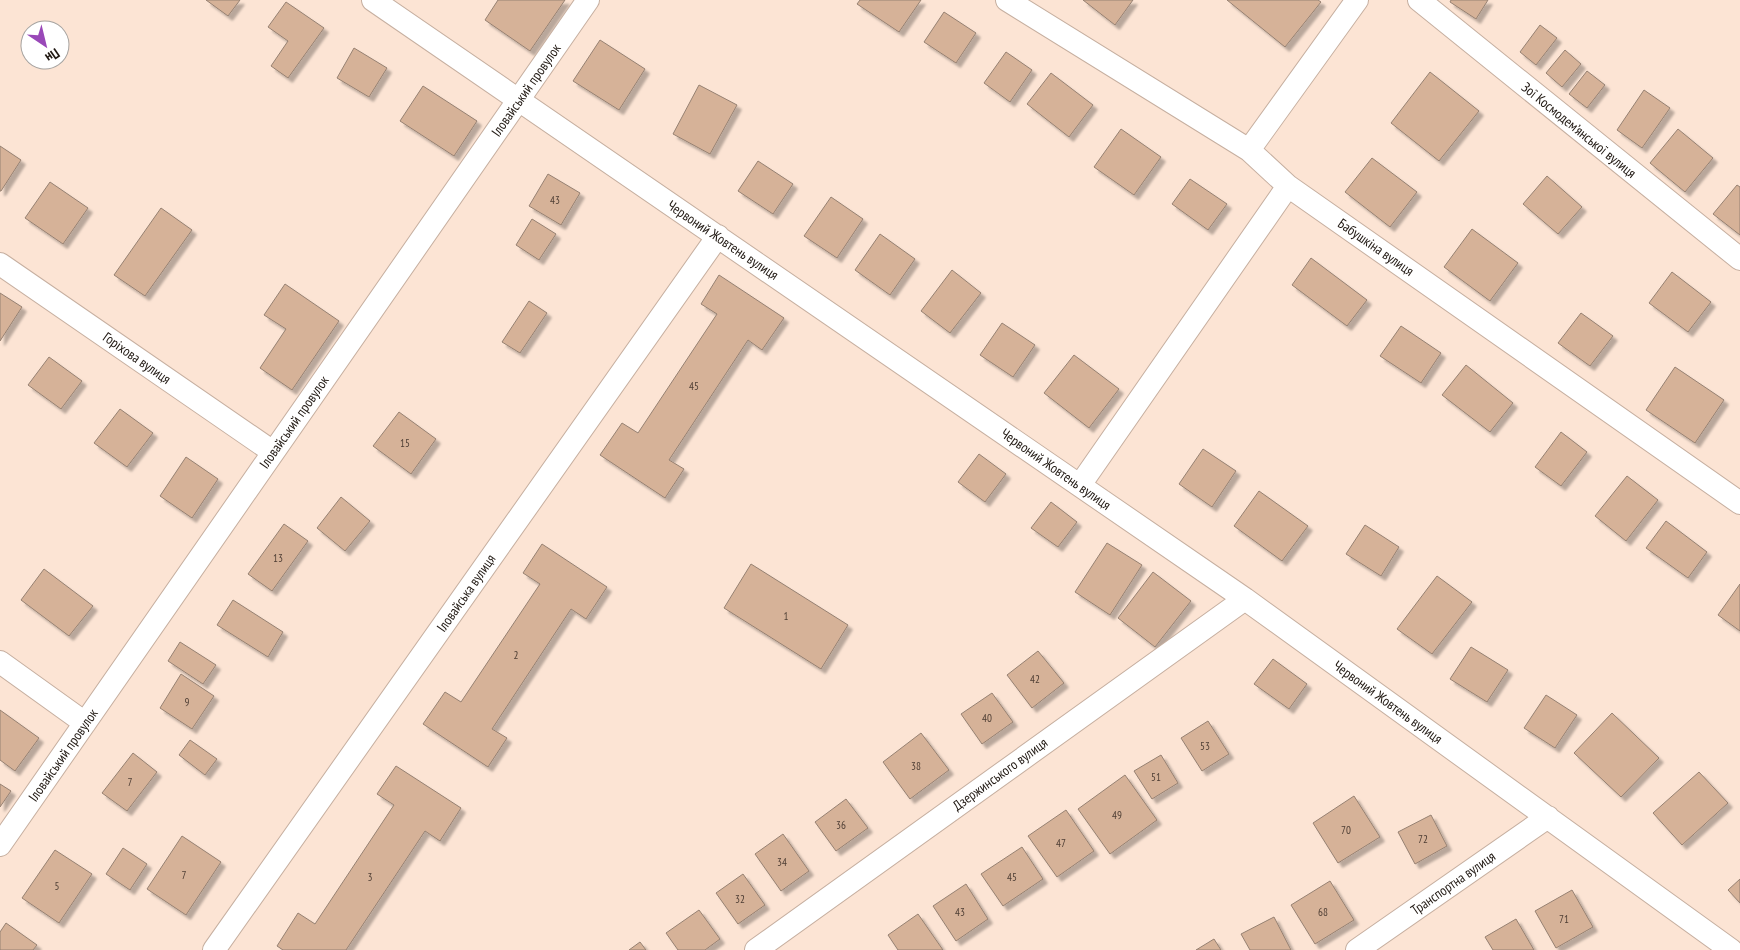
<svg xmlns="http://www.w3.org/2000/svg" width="1740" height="950" font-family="'PT Sans Narrow',sans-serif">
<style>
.building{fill:#d6b298;stroke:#968172;filter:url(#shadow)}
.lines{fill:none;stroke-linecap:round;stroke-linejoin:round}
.street-casing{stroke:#c6afa0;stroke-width:24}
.street{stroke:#fff;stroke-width:22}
.labels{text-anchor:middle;stroke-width:4;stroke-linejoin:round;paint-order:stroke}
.number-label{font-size:11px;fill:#4e3e34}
.street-label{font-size:14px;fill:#201812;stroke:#fff}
</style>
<defs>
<filter id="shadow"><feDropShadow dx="4.5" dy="4.5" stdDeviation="1" flood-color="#0004"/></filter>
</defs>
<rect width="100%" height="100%" fill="#fce4d4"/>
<path class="building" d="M206,0H240L228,16Z
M498,0H565L530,51L485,20Z
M860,0H921L899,32L857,4Z
M1083,0H1133L1115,25Z
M1227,0H1318L1321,2L1285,47Z
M1451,0H1488L1476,19L1450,2Z
M286,2L324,28L288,78L271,66L288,41L268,27Z
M944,12L976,33L956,63L924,42Z
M1540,25L1557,38L1536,65L1520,52Z
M600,40L645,69L619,110L573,81Z
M354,48L387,68L369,97L337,78Z
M1565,50L1581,64L1562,87L1546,73Z
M1006,52L1032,70L1010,102L984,83Z
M1587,71L1605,85L1587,108L1569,94Z
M1430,72L1479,111L1439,161L1391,123Z
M1051,73L1093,105L1069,137L1027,104Z
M699,85L737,105L710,154L673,134Z
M423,86L477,121L454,156L400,121Z
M1644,90L1670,108L1642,148L1617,130Z
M1121,129L1161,157L1134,195L1094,167Z
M1678,129L1713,158L1685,192L1650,163Z
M0,146L21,160L1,191H0Z
M1372,158L1417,192L1390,227L1345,192Z
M758,161L793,184L773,214L738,191Z
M548,174L580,193L561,225L529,206Z
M1547,176L1582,207L1558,234L1523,204Z
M1190,179L1227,204L1208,230L1172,204Z
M50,182L88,208L63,244L25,218Z
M1737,185L1740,187V235L1713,214Z
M831,197L863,219L837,258L804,236Z
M161,208L192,230L145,296L114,275Z
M532,219L556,234L539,260L516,245Z
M1472,229L1518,263L1490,301L1444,267Z
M880,234L915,259L890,295L855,270Z
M1311,258L1367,300L1347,326L1292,285Z
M952,270L981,293L950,333L921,311Z
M1672,272L1711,302L1688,332L1649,303Z
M719,275L784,318L762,350L748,340L669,460L684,469L665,498L600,455L622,423L638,433L717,314L701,304Z
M285,284L339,321L292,390L260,368L286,329L264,315Z
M0,293L22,307L0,341Z
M529,301L547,313L520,353L502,342Z
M1581,313L1613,336L1590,366L1558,343Z
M1002,323L1035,345L1013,377L980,355Z
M1401,326L1441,353L1421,383L1380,356Z
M1074,355L1119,389L1089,428L1044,393Z
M49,357L82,381L61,409L28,385Z
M1466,365L1513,403L1490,432L1442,395Z
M1675,367L1724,400L1695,443L1646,410Z
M120,409L153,433L127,467L94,443Z
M399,412L436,439L411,474L373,446Z
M1561,432L1587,452L1561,486L1535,467Z
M1203,449L1236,471L1212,507L1179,484Z
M979,454L1006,474L985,502L958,482Z
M186,457L218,479L192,518L160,496Z
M1627,476L1658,500L1626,541L1595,516Z
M1259,491L1308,526L1282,561L1234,526Z
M341,497L370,521L345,551L317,528Z
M1051,502L1077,522L1058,547L1031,528Z
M1666,521L1707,552L1688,578L1646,548Z
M284,524L308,541L272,591L248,574Z
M1365,525L1399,547L1381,576L1346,554Z
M1107,543L1142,565L1110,615L1075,592Z
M542,544L607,587L586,619L571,609L492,729L507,738L488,767L423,724L445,692L461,702L540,584L523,573Z
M751,564L848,625L821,669L724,608Z
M44,569L93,606L69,636L21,600Z
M1153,572L1191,601L1155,647L1118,618Z
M1437,576L1472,602L1432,654L1397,629Z
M1740,584V631L1718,615Z
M233,600L283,632L268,657L217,625Z
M180,642L216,665L203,684L168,661Z
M1471,647L1508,670L1487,702L1450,679Z
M1038,651L1064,683L1032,708L1007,675Z
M1273,659L1307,684L1289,709L1254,684Z
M181,674L214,696L192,729L160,708Z
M992,693L1013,722L982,744L961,714Z
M1546,695L1577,715L1555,748L1524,728Z
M0,710L39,738L15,771L0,760Z
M1612,713L1659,758L1621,797L1574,753Z
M1208,721L1229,754L1202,771L1181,738Z
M921,733L949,770L910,799L883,762Z
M190,740L217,759L205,775L179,755Z
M133,753L157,772L127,811L102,793Z
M1161,755L1178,783L1152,799L1134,771Z
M396,766L461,808L440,841L425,831L346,950H283L277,946L298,913L315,924L394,805L377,794Z
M1699,772L1728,803L1682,845L1653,813Z
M1125,775L1157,820L1110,854L1078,809Z
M0,784L11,791L0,807Z
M1354,796L1380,837L1338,863L1313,823Z
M846,799L868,828L836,851L815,822Z
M1066,810L1094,851L1057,877L1028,836Z
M1431,815L1447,846L1415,864L1398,832Z
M783,834L809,871L781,891L755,854Z
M182,836L221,862L186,915L147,889Z
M1022,847L1043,879L1003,906L981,874Z
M123,848L147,864L130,890L106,874Z
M55,850L92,874L59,923L22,898Z
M743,874L765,905L738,924L716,893Z
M1740,879V903L1728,890Z
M1330,881L1354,920L1315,944L1291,905Z
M966,884L988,919L956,941L933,906Z
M1572,890L1593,927L1556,948L1535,911Z
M699,910L720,939L705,950H678L666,933Z
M918,914L943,950H898L888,935Z
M1274,917L1291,950H1250L1241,934Z
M1516,919L1534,950H1493L1485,937Z
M6,923L37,945L33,950H0V932Z
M1214,939L1221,950H1196Z
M640,942L646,950H629Z"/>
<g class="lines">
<defs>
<path id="street" d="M373,0L1245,599L1731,950
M1007,0L1249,150L1288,186L1740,503
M1419,0L1740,259
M1249,150L1357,0
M0,264L273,452
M1080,485L1288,186
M0,662L85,723
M0,845L588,0
M214,950L718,236
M756,950L1245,599
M1357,950L1548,817"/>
</defs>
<use href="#street" class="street-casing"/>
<use href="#street" class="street"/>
</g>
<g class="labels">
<g class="number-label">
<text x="555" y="204">43</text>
<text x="694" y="390">45</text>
<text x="405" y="447">15</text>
<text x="278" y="562">13</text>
<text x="786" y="620">1</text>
<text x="516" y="659">2</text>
<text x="1035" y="683">42</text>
<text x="187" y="706">9</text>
<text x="987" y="722">40</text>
<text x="1205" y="750">53</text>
<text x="916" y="770">38</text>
<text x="1156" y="781">51</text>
<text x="130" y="786">7</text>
<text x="1117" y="819">49</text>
<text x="841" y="829">36</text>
<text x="1346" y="834">70</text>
<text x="1423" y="843">72</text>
<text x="1061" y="847">47</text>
<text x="782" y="866">34</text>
<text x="184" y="879">7</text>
<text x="370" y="881">3</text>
<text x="1012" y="881">45</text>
<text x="57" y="890">5</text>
<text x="740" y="903">32</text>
<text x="960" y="916">43</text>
<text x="1323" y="916">68</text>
<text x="1564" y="923">71</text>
</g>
<g class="street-label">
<text transform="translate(526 90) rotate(-55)" y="5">Іловайський провулок</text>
<text transform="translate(1579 130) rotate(39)" y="5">Зої Космодем’янської вулиця</text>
<text transform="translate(723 240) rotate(34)" y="5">Червоний Жовтень вулиця</text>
<text transform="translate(1376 247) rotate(35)" y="5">Бабушкіна вулиця</text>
<text transform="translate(137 358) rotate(35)" y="5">Горіхова вулиця</text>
<text transform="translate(294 422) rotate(-55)" y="5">Іловайський провулок</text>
<text transform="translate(1056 469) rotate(35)" y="5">Червоний Жовтень вулиця</text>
<text transform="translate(466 593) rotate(-55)" y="5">Іловайська вулиця</text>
<text transform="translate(1388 702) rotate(36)" y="5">Червоний Жовтень вулиця</text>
<text transform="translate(63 755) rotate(-55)" y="5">Іловайський провулок</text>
<text transform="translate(1000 774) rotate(-36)" y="5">Дзержинського вулиця</text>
<text transform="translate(1453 883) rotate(-35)" y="5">Транспортна вулиця</text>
</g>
</g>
<g transform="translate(45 45) rotate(145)"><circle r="24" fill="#ffffff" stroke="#a6a3a0"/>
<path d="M0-4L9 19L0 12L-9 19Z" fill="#9948b8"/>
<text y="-8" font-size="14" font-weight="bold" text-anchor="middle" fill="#201812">Пн</text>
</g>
</svg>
